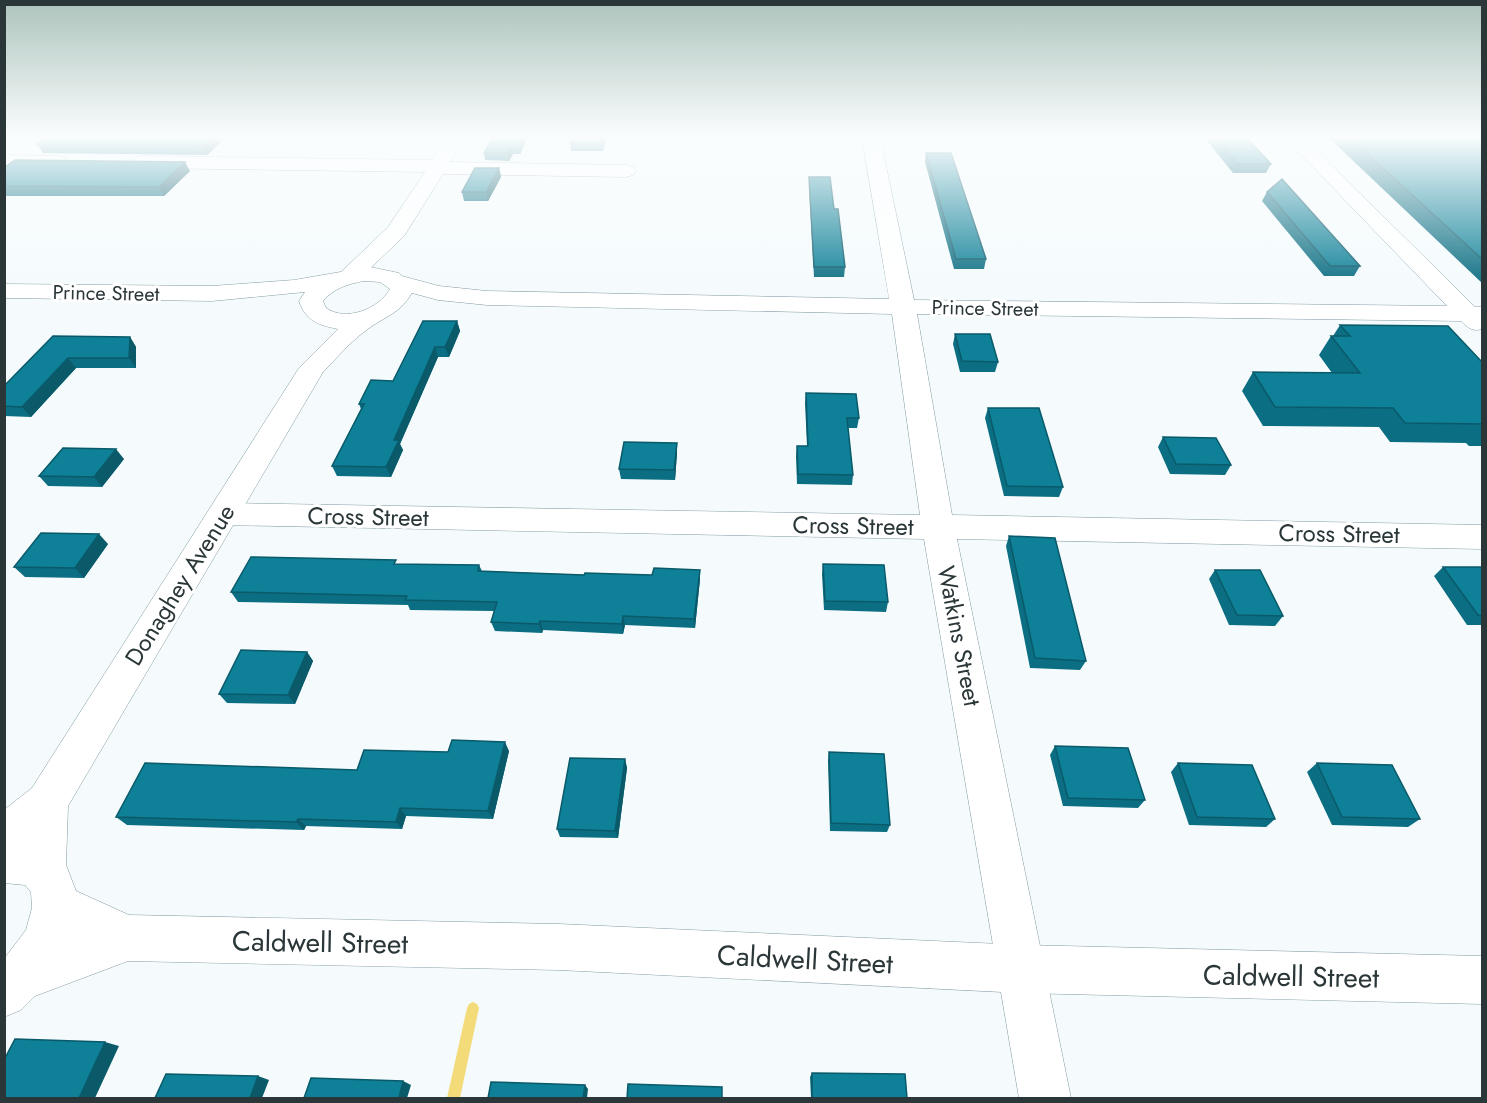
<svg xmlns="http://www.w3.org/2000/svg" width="1487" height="1103" font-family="Jost,sans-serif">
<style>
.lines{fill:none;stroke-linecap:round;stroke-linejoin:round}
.stream{fill:#f4db7a;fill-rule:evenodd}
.minor-casing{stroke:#819ba2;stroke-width:1}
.major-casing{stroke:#819ba2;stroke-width:1}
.minor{fill:#fff;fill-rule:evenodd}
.major{fill:#fff;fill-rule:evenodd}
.wall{fill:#0c6e82}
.shaded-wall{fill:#0a5a6a}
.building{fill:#0e8097;stroke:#0a5a6a;stroke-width:1.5}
.labels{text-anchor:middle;stroke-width:6;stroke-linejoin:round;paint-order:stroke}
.far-street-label{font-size:20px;fill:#2b3639;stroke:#fff}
.street-label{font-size:24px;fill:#2b3639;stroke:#fff}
.near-street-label{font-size:28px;fill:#2b3639;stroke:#fff}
</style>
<rect width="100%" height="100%" fill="#f5fbfd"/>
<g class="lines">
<path class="stream" d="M473,1002L477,1004L479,1008L460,1098H447L467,1008L469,1004Z"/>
<defs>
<path id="minor" d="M448,137H466L450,162L626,165L633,167L636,171L633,175L626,177L443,174L404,236L357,281L349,283L341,281L337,276L388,227L425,172L141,168L134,166L131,162L134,158L141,156L432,160Z
M862,137H880L914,300L1447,306L1284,137H1303L1475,307H1482V329C1473,332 1468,328 1461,321L917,314L952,515L1482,525V549L957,539L1071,1098H1019L924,539L224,525L213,522L208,514L213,506L224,503L920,515L892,314L487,305L438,300L390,287L386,282L390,277L398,275L439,286L487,291L889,299Z
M4,155L59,156L66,158L69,162L66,166L59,168L4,167Z"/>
<path id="major" d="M370,267L399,273L414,289C401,315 385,315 364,332C349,343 336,359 323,372L68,806L66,865L76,891L129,915L559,924L1022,945L1482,956V1004L1022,993L559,970L128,961L35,996L21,1010L4,1017V959L26,930L32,908L31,892L25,885L4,883V810L32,788L299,368L338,329C318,325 306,321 299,301L305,292L212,301L4,298V284L212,286L294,280ZM364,281L380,282L390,289C379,309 346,322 326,308L323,301C334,288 348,284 364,281Z"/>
</defs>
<use href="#minor" class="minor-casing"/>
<use href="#major" class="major-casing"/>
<use href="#minor" class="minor"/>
<use href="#major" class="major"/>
</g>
<path class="wall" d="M226,137L207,155L43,153L37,144Z
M528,137L520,154H513L509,161L485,160L484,153Z
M573,137H607L603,151H571L570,143Z
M1204,137H1246L1271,164L1266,173H1233Z
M1328,137H1482V283Z
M926,153L986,259L984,269H954L925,162Z
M4,168L190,171L164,196H5Z
M499,168L501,177L488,201H464L462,192Z
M809,177L834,209L845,267L844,277H814L809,186Z
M1267,192L1360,266L1354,276H1324L1262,201Z
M457,321L460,331L449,357H438L400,444L403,450L391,477L337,476L332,466L361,409L359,404L393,381Z
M1340,325L1482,362V446H1469L1466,443L1390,442L1379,427L1263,426L1242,391L1253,372L1332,373L1319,355L1331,336H1333Z
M955,334L998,362L995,372H960L953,344Z
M53,336L130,337L136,347V368H76L31,417L4,416V386Z
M806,393L859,418L857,428H848L853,475L852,485L797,484L796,456L797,446H807L805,403Z
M988,408L1063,487L1059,497L1004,496L985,418Z
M1163,437L1231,465L1225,475L1170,474L1158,447Z
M677,443V453L675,480L621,479L619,469Z
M124,459L102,487L48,486L39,476Z
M1009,536L1086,661L1080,670L1030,668L1006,546Z
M108,544L84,578L25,577L14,567Z
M398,564L479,565L482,571L700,579L695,628L625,625L623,634L543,630L542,633L495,631L491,622L494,611L410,610L408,605L238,602L231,592Z
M823,564L888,602L886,612L824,610L822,574Z
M1443,567H1482V625H1467L1434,576Z
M1215,570L1283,616L1275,626L1229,625L1209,579Z
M307,652L313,661L295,704L227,703L219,694Z
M1055,746L1145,800L1138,808L1063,806L1050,755Z
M509,751L493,819L406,816L402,829L306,826L304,830L127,825L116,817L448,752Z
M829,752L890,825L887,832L830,831L828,761Z
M625,759L627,768L618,838L560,837L557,829Z
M1178,763L1275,819L1266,827L1189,825L1171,772Z
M1317,763L1420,819L1408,827L1332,825L1307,772Z
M812,1073L907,1098H811L810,1077Z"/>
<path class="shaded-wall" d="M213,137H226L207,155L203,146Z
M524,137H528L520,154L519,147Z
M604,137H607L603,151L602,143Z
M511,147L513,154L509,161L508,153Z
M185,162L190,171L164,196L159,187Z
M499,168L501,177L488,201L486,192Z
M457,321L460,331L449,357L445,347Z
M130,337L136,347V368L129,358Z
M435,347L438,357L400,444L403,450L391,477L386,467L394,440Z
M68,358L76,368L31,417L22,407Z
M677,443V453L675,480L674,470Z
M116,449L124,459L102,487L94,477Z
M99,534L108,544L84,578L75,568Z
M700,570V579L695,628L694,619Z
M623,616L625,625L623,634L622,624Z
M540,621L543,630L542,633L539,624Z
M307,652L313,661L295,704L288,695Z
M505,742L509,751L493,819L488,811Z
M625,759L627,768L618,838L615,831Z
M400,808L406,816L402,829L396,822Z
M298,819L306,826L304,830L296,822Z
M105,1042L119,1046L95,1098H79Z
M258,1076L269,1080L262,1098H250Z
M403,1081L411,1085L407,1098H399Z
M585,1085L588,1089L587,1098H583Z"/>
<path class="building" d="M48,137H213L203,146L37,144Z
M493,137H524L519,147H511L508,153H484Z
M573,137H604L602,143H570Z
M1215,137H1246L1271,164H1237Z
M1349,137H1482V259Z
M926,153H951L986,259H956Z
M15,160L185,162L159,187L4,186L5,181H4V168Z
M475,168H499L486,192H462Z
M809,177H830L834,209H838L845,267H814Z
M1282,179L1360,266H1330L1267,192Z
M423,321H457L445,347H435L394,440H399L386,467L332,466L364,404H359L371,380L393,381Z
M1340,325L1448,326L1482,362V424L1405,423L1393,408L1275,407L1253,372L1360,373L1331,336H1350Z
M955,334H990L998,362L962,361Z
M53,336L130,337L129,358H68L22,407L4,406V386Z
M806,393L856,394L859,418H847L853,475L798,474L797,446H808Z
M988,408H1039L1063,487L1007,486Z
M1163,437L1216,438L1231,465L1176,464Z
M624,442L677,443L674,470L619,469Z
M63,448L116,449L94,477L39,476Z
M41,533L99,534L75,568L14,567Z
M1009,536L1055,538L1086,661L1035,658Z
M251,557L396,560L394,564L479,565L478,571L584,575L585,573L652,575L654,568L700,570L694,619L623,616L622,624L540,621L539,624L491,622L497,602L405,600L407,596L231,592Z
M823,564L884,565L888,602L825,601Z
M1443,567H1482V616L1478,615Z
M1215,570H1260L1283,616L1237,615Z
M241,650L307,652L288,695L219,694Z
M452,740L505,742L488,811L400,808L396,822L298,819L296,822L116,817L145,763L357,770L364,750L448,752Z
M1055,746L1128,748L1145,800L1068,798Z
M829,752L884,754L890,825L831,823Z
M570,758L625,759L615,831L557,829Z
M1178,763L1252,765L1275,819L1197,817Z
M1317,763L1392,765L1420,819L1342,817Z
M15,1039L105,1042L79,1098H4V1060Z
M812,1073L905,1074L907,1098H812Z
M166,1074L258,1076L250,1098H155Z
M311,1078L403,1081L399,1098H304Z
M491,1082L585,1085L583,1098H488Z
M628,1084L722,1087V1098H627Z"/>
<linearGradient id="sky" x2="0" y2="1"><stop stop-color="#adc4bc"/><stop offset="0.47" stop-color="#fafdfe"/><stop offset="1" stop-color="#fafdfe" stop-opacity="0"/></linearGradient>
<rect width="1487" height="291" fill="url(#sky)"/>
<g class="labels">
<g class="far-street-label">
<text transform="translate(106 293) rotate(1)" y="7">Prince Street</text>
<text transform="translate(985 308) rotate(1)" y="7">Prince Street</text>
</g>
<g class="street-label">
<text transform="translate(368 517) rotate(1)" y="8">Cross Street</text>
<text transform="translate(853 526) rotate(1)" y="8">Cross Street</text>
<text transform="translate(1339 534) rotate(1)" y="8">Cross Street</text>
<text transform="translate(180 585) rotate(-58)" y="8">Donaghey Avenue</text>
<text transform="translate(959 636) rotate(79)" y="8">Watkins Street</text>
</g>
<g class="near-street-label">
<text transform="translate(320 942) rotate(1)" y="10">Caldwell Street</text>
<text transform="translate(805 959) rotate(3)" y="10">Caldwell Street</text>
<text transform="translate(1291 976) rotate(1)" y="10">Caldwell Street</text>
</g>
</g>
<rect width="1487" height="1103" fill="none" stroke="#2b3639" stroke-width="12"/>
</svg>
